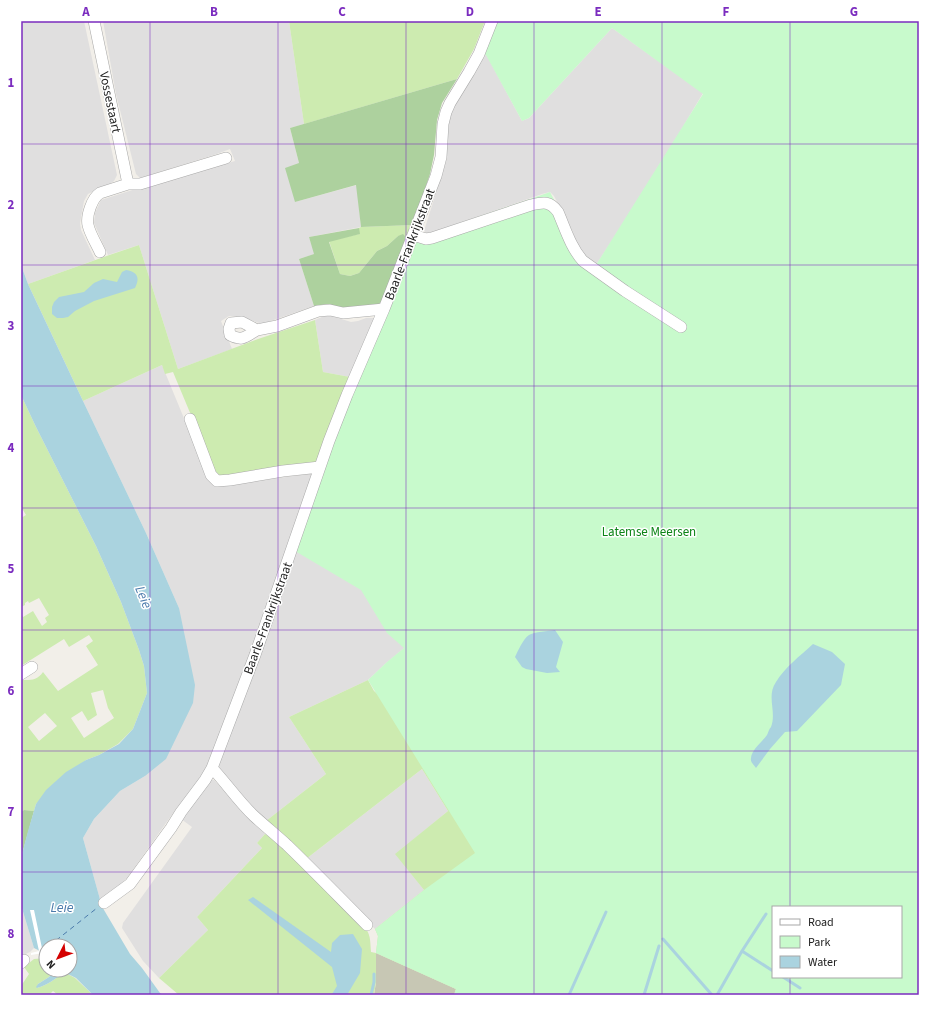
<svg xmlns="http://www.w3.org/2000/svg" width="940" height="1016" font-family="'Source Sans 3',sans-serif">
<style>
.residential{fill:#e0dfdf}
.construction{fill:#c7c7b4}
.grass{fill:#cdebb0;fill-rule:evenodd}
.forest{fill:#add19e}
.park{fill:#c8facc;fill-rule:evenodd}
.water{fill:#aad3df}
.pier{fill:#fff}
.lines{fill:none;stroke-linecap:round;stroke-linejoin:round}
.stream{stroke:#aad3df;stroke-width:3}
.ferry{stroke:#4a7aab;stroke-width:1;stroke-dasharray:5 4;stroke-linecap:butt}
.minor-casing{stroke:#a9a9a9;stroke-width:12}
.minor{stroke:#fff;stroke-width:11}
.grid{fill:none;stroke:#7b2cbf;stroke-width:1;stroke-opacity:0.55}
.labels{text-anchor:middle;stroke-width:3;stroke-linejoin:round;paint-order:stroke}
.street-label{font-size:13px;fill:#222;stroke:#fff}
.park-label{font-size:13px;fill:#0c8416;stroke:#fff}
.water-label{font-size:14px;font-style:italic;fill:#4a7aab;stroke:#fff}
.neatline{fill:none;stroke:#7b2cbf;stroke-width:1.5}
.grid-label{font-size:13px;text-anchor:middle;font-weight:bold;fill:#7b2cbf}
</style>
<rect width="100%" height="100%" fill="#f2efe9"/>
<path class="residential" d="M21,21H84L117,175L114,181L108,185L94,191L88,194L84,201L80,223L81,230L95,260L28,284L21,265Z
M103,21H289L304,124L290,128L299,163L295,202L357,185L361,227L309,237L315,254L299,259L314,306L262,324L241,317L229,316L221,321L232,349L178,369L139,245L108,255L94,223L95,213L101,200L145,186L235,161L230,149L214,155L140,178L136,174L116,94Z
M612,28L703,93L652,179L596,265L588,259L577,245L572,230L554,196L550,192L542,194L428,234L424,231L447,158L446,132L450,113L454,104L486,54L522,121L529,118Z
M324,316H332L351,322L358,321L366,318H375L350,377L323,372L315,320Z
M162,365L209,479L221,486L314,473L248,664L205,771L176,809L127,878L101,903L83,838L94,819L120,791L145,776L179,608L146,533L83,401Z
M298,545L426,630L385,664L368,680L289,717L326,774L266,821L231,785L217,768Z
M422,769L448,811L396,854L424,890L375,929L306,859Z
M211,780H214L265,834L257,843L262,848L197,917L208,930L159,978L143,961L122,928L123,923L192,827L181,819Z
M21,905L34,948L30,952L21,956Z"/>
<path class="construction" d="M376,953L456,989L454,995H374L376,982Z"/>
<path class="grass" d="M289,21H485L474,49L457,79L304,124Z
M413,225L408,239L398,236L387,246L377,251L359,273L350,276L340,274L329,241L359,234V228L361,227Z
M139,245L178,369L258,339L315,320L323,372L350,377L319,457L314,463L222,476C216,474 214,469 211,463L173,372L165,374L162,365L83,401L28,284C65,271 102,257 139,245Z
M21,395L36,427L96,546L121,602L139,650L144,666L147,693L133,729L118,744L99,755L86,760L36,804L34,811L24,810L21,812V680C30,680 37,681 43,672L58,691L98,665L86,646L93,641L89,635L69,647L64,639L21,666V616L22,615L23,617L33,611L42,626L47,622L45,618L49,615L39,598L29,603L28,601L25,603V605L21,607V518L26,515L23,510L21,511ZM103,690L108,708L114,718L84,738L71,718L82,711L88,721L97,715L91,693ZM45,713L57,726L39,741L28,727Z
M368,680L374,691L618,895L901,907H773V977L454,995L456,989L376,953V982L374,995H179L159,978L208,930L197,917L262,848L257,843L265,834L276,841L363,924C371,935 370,939 371,952L376,953L378,936L375,929L424,890L395,854L448,811L422,769L306,859L266,821L326,774L289,717Z
M46,958V970H56L49,977L38,984L37,988C47,985 56,979 64,972L75,978L93,995H58L53,991L49,995H21V986L29,974L24,967L34,959Z"/>
<path class="forest" d="M457,79L442,103L437,120L434,155L430,174L413,225L361,227L356,185L295,202L285,168L299,163L290,128Z
M359,228L360,234L329,242L340,274L350,276L359,273L377,251L387,246L398,236L403,234L408,239L381,302L376,306L338,308L328,304L314,306L299,259L314,254L309,237Z
M24,810L34,811L21,858V812Z"/>
<path class="park" d="M492,21H919V995H454L456,989L376,953L378,936L375,929L424,890L475,853L368,680L387,662L404,648L387,633L361,590L295,551L322,467L415,236L428,234L550,192L581,252L596,265L703,94L612,28L529,118L522,121L486,55L479,54ZM773,907H901V977H773Z"/>
<path class="water" d="M21,265L28,284L83,401L146,533L179,608L195,685L193,703L166,759L145,776L120,791L94,819L83,838L101,903L104,910L130,954L142,968L160,993L163,995H93L76,978L64,972C56,979 47,985 37,988L36,987L38,984L49,977L56,970H70V946H46V954L34,948L21,905V858L28,831L36,804L46,790L66,772L86,760L99,755L119,744L133,729L147,693L144,666L139,650L121,602L96,546L36,427L21,395Z
M126,270C138,272 140,278 135,288L94,301L75,311L68,317L63,318H57L52,314V307L54,302L59,297L84,292L94,283L103,279L117,282L122,272Z
M555,630L563,642L556,667L560,672L547,673L526,669L522,667L515,657C518,651 523,639 529,635C534,632 549,631 555,630Z
M813,644L832,652L845,664L841,685L797,731L785,732L770,749L756,768C754,765 750,762 751,758C752,749 762,742 767,735C768,733 769,729 771,727C777,712 766,696 776,682C785,667 800,656 813,644Z
M253,897L331,952L332,943L340,935L353,934L362,949L360,973L347,995H330L332,994L337,986L332,967L248,900Z"/>
<path class="pier" d="M30,910H34L43,953L31,955V953L39,951Z"/>
<g class="lines">
<path class="stream" d="M663,939L712,995
M742,951L773,971
M783,977L800,988
M371,995L374,982V974
M569,995L606,912
M644,995L659,946
M717,995L742,951L766,914"/>
<path class="ferry" d="M49,946L97,908
M41,952L46,948"/>
<defs>
<path id="minor" d="M94,21L128,184L100,193C92,198 86,216 88,225C90,234 96,243 100,252
M128,184H140L226,158
M413,235L426,239L432,238L531,205C544,202 550,201 558,212C565,228 571,248 583,261L625,291L681,327
M257,330C246,336 243,342 230,335L229,329L231,323L242,322L257,330L277,326L318,311L330,310L343,313L384,309
M190,419L211,475L217,481L230,480L283,471L320,467
M21,674L32,667
M212,768C227,784 239,802 254,816C265,826 276,835 287,845C314,871 340,898 367,925
M104,903L130,884L171,828L181,812L205,780L212,768L255,655L329,441L347,395L384,309L436,176L441,157L443,124L446,112L450,103L469,72L479,54L492,21
M21,963L24,960"/>
</defs>
<use href="#minor" class="minor-casing"/>
<use href="#minor" class="minor"/>
</g>
<path class="grid" d="M150,21V995M278,21V995M406,21V995M534,21V995M662,21V995M790,21V907M21,144H919M21,265H919M21,386H919M21,508H919M21,630H919M21,751H919M21,872H919M790,977V995"/>
<g class="labels">
<g class="street-label">
<text transform="translate(111 102) rotate(78)" y="5">Vossestaart</text>
<text transform="translate(409 244) rotate(-69)" y="5">Baarle-Frankrijkstraat</text>
<text transform="translate(267 618) rotate(-70)" y="5">Baarle-Frankrijkstraat</text>
</g>
<g class="park-label">
<text x="649" y="536">Latemse Meersen</text>
</g>
<g class="water-label">
<text transform="translate(144 597) rotate(68)" y="5">Leie</text>
<text x="62" y="912">Leie</text>
</g>
</g>
<rect width="940" height="1016" fill="none" stroke="#ffffff" stroke-width="44"/>
<rect x="772" y="906" width="130" height="72" fill="#ffffff" stroke="#a7a7a7"/>
<rect x="780" y="919" width="20" height="6" fill="#ffffff" stroke="#a7a7a7"/>
<text x="808" y="926" font-size="12" fill="#222222">Road</text>
<rect x="780" y="936" width="20" height="12" fill="#c8facc" stroke="#a7a7a7"/>
<text x="808" y="946" font-size="12" fill="#222222">Park</text>
<rect x="780" y="956" width="20" height="12" fill="#aad3df" stroke="#a7a7a7"/>
<text x="808" y="966" font-size="12" fill="#222222">Water</text>
<g transform="translate(58 958) rotate(228)"><circle r="19" fill="#ffffff" stroke="#a7a7a7"/>
<path d="M0-3L7 15L0 10L-7 15Z" fill="#d40000"/>
<text y="-6" font-size="11" font-weight="bold" text-anchor="middle" fill="#222222">N</text>
</g>
<rect x="22" y="22" width="896" height="972" class="neatline"/>
<g class="grid-label">
<text x="86" y="16">A</text>
<text x="214" y="16">B</text>
<text x="342" y="16">C</text>
<text x="470" y="16">D</text>
<text x="598" y="16">E</text>
<text x="726" y="16">F</text>
<text x="854" y="16">G</text>
<text x="11" y="87">1</text>
<text x="11" y="209">2</text>
<text x="11" y="330">3</text>
<text x="11" y="452">4</text>
<text x="11" y="573">5</text>
<text x="11" y="695">6</text>
<text x="11" y="816">7</text>
<text x="11" y="938">8</text>
</g>
</svg>
